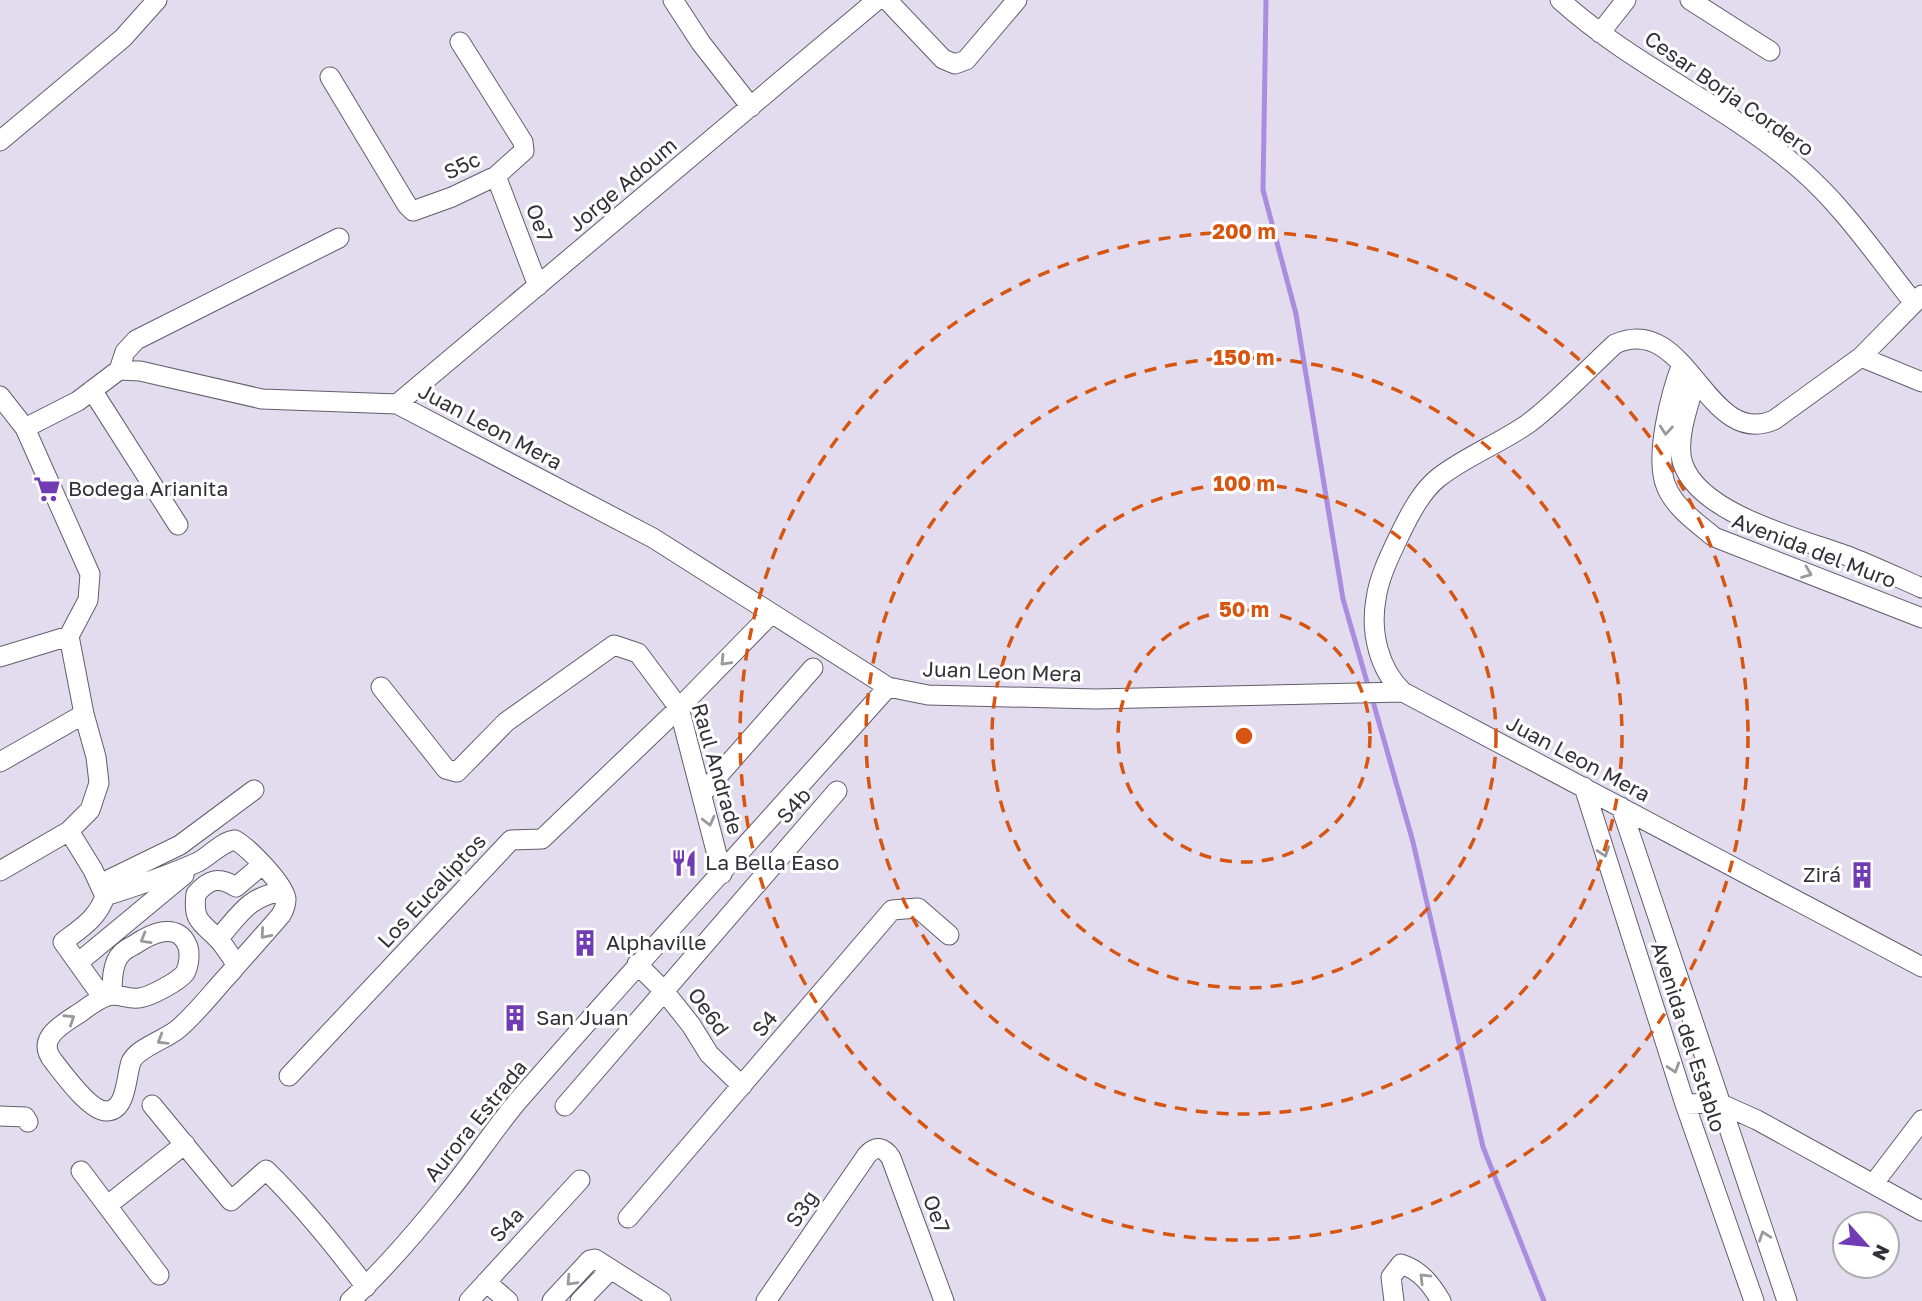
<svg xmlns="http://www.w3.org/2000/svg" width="1922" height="1301" font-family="'Golos Text',sans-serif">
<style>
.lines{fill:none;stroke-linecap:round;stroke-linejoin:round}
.stream{stroke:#ab8de0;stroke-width:5}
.minor-casing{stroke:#625d6c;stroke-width:21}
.minor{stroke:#fff;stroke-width:19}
.oneway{stroke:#99989c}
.ring{fill:none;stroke:#d65510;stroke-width:3.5;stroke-dasharray:12 9}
.labels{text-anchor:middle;stroke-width:6;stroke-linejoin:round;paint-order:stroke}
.street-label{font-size:21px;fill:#333138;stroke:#fff}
.poi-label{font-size:21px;fill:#333138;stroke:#fff;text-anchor:start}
.centre{fill:#d65510;stroke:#fff;stroke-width:3.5}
.ring-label{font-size:21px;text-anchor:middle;font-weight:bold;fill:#d65510;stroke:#fff;stroke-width:6;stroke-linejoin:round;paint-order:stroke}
</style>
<rect width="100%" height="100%" fill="#e2dcee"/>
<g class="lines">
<path class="stream" d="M1266,0L1263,190L1296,314L1343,599L1369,689
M1372,698L1413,842L1483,1147L1544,1301"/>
<defs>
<path id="minor" d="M673,0L701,43L751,107
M887,0L943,59L955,64L966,60L1017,0
M1560,0C1633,66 1726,105 1800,169C1844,207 1878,258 1914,303
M1690,0L1770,51
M1600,33L1626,0
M330,77L407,205L413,211L452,197L496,176L524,151L523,142L460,42
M0,141L123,38L157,0
M496,176L538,286
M1861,357L1922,382
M1682,364C1671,392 1654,457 1666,486C1675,508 1696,522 1714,537L1922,618
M119,370L125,352L136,340L339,238
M1696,380C1689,403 1675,441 1683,464C1701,516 1806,540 1853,558C1876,567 1899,578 1922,588
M92,390L178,525
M0,396L25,428L90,574L88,600L69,636L84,714L96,757L99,783L90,810L69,831L0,871
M397,404L877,0
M25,428L78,401L119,370L140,371L262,399L397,404L653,538L888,687L928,695L1096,699L1403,692L1922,967
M0,657L69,636
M381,687L446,769L457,772L506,722L614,645L638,653L679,708L722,874
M1403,692C1379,670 1370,632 1376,599C1379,576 1392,551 1402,530C1411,512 1422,491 1438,478C1466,456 1501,443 1529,423C1558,401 1588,369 1615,344C1688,311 1706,450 1774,420L1861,357L1922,295
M0,762L84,714
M1584,787L1685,1104L1754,1301
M702,794L813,668
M1621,807L1787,1301
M69,831L93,870L105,896C98,918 81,928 63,942L103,998
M100,884L180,845L254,790
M105,896C137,886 167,876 198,862C210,856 221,842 235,840C249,848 284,884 286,899C286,905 284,910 281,915C265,934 248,952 232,971C214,990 198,1012 178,1029C165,1040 137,1048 131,1062C126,1076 127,1110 107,1111C91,1112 64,1075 54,1062C34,1038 63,1024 81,1012C89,1006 98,999 108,996C118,993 129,1000 139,998C150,997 179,981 185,973C189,966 190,954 188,947C178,920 150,934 134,945C130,947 124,950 121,954C112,963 112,982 112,994
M218,939C241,913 248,897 283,891
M79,962L184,875
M637,964L664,991L691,1025L709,1054L742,1086
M237,965C230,956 224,944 216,937C199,921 193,919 196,894C209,879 219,876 236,887L262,865
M289,1076L511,840L542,839L679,708L771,614
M1685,1104L1719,1103L1757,1120L1922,1211
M152,1105L231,1201L266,1170C303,1206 335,1246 366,1287
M565,1106L837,791
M0,1116L25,1117L28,1122
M81,1171L159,1275
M1874,1183L1922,1120
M108,1205L185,1144
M628,1218L892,910L918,908L949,935
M486,1282L508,1301
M350,1301C385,1269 417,1231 446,1195C471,1165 492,1132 517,1102C639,962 765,825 888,687
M469,1301L580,1180
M552,1301L590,1260L595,1259L661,1301
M580,1301L611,1269
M766,1301L867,1155C876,1145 884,1147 891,1158L944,1301
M1394,1301L1391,1277L1401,1264C1420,1270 1431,1284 1441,1301"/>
</defs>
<use href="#minor" class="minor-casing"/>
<use href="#minor" class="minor"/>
</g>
<defs><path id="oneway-chevron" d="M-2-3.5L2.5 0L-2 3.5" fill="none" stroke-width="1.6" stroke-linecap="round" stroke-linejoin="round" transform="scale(1.75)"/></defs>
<g class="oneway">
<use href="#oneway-chevron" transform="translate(1666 430) rotate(95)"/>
<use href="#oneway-chevron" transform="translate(1807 573) rotate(21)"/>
<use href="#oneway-chevron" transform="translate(725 661) rotate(134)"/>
<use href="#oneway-chevron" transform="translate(709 821) rotate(76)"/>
<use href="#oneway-chevron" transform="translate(1604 852) rotate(72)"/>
<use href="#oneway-chevron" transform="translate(265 934) rotate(131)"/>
<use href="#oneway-chevron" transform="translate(145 939) rotate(150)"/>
<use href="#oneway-chevron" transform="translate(70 1019) rotate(-33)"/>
<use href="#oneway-chevron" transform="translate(162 1040) rotate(149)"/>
<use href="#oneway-chevron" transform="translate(1674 1068) rotate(72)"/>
<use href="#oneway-chevron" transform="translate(1764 1236) rotate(-109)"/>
<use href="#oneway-chevron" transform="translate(1424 1278) rotate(-135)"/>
<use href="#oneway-chevron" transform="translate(571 1281) rotate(133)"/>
</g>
<g class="ring">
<circle cx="1244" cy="736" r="126"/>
<circle cx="1244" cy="736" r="252"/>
<circle cx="1244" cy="736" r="378"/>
<circle cx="1244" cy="736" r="504"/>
</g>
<defs>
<symbol id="supermarket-bare" viewBox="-9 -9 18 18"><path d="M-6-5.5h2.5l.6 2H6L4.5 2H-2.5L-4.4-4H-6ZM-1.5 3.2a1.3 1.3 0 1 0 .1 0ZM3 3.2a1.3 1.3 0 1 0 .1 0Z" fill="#713cb3" stroke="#fff" stroke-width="2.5" paint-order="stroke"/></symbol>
<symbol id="restaurant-bare" viewBox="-9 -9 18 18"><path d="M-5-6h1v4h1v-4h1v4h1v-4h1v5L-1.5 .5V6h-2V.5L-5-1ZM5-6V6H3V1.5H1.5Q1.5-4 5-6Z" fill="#713cb3" stroke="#fff" stroke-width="2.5" paint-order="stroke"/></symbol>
<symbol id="building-bare" viewBox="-9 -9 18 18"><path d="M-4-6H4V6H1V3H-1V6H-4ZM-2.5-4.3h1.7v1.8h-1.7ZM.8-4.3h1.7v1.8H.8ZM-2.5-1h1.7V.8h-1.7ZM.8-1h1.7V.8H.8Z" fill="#713cb3" stroke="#fff" stroke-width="2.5" paint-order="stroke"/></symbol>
</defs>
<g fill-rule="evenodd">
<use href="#supermarket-bare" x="28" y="470" width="38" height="38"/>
<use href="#restaurant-bare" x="665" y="844" width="38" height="38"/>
<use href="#building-bare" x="1843" y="856" width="38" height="38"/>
<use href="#building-bare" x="566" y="924" width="38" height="38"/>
<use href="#building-bare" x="496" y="999" width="38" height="38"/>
</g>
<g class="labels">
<g class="street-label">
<text transform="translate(1729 94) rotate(35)" y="7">Cesar Borja Cordero</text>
<text transform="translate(462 166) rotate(-25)" y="7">S5c</text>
<text transform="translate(623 185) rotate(-40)" y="7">Jorge Adoum</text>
<text transform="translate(539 223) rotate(69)" y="7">Oe7</text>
<text transform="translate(490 427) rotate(28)" y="7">Juan Leon Mera</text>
<text transform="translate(1814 551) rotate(21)" y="7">Avenida del Muro</text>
<text transform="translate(1002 672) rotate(2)" y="7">Juan Leon Mera</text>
<text transform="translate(1578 759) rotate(28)" y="7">Juan Leon Mera</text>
<text transform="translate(717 769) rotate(74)" y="7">Raul Andrade</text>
<text transform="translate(794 806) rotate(-49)" y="7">S4b</text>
<text transform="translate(432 891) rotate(-47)" y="7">Los Eucaliptos</text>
<text transform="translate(708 1012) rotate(54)" y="7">Oe6d</text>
<text transform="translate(765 1024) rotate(-50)" y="7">S4</text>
<text transform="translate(1688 1037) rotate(72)" y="7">Avenida del Establo</text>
<text transform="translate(476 1121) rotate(-51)" y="7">Aurora Estrada</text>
<text transform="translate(802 1209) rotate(-56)" y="7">S3g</text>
<text transform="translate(936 1214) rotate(69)" y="7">Oe7</text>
<text transform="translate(507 1225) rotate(-47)" y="7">S4a</text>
</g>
<g class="poi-label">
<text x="68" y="496">Bodega Arianita</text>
<text x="705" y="870">La Bella Easo</text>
<text x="1841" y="882" text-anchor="end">Zirá</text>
<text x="606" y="950">Alphaville</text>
<text x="536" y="1025">San Juan</text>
</g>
</g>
<circle cx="1244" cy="736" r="10" class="centre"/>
<g class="ring-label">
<text x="1244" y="239">200 m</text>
<text x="1244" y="365">150 m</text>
<text x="1244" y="491">100 m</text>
<text x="1244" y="617">50 m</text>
</g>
<g transform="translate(1866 1245) rotate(117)"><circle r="33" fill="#ffffff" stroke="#adadaf" stroke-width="2"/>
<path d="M0-5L12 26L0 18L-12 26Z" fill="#713cb3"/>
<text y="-10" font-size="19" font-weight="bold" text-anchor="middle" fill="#333138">N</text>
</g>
</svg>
